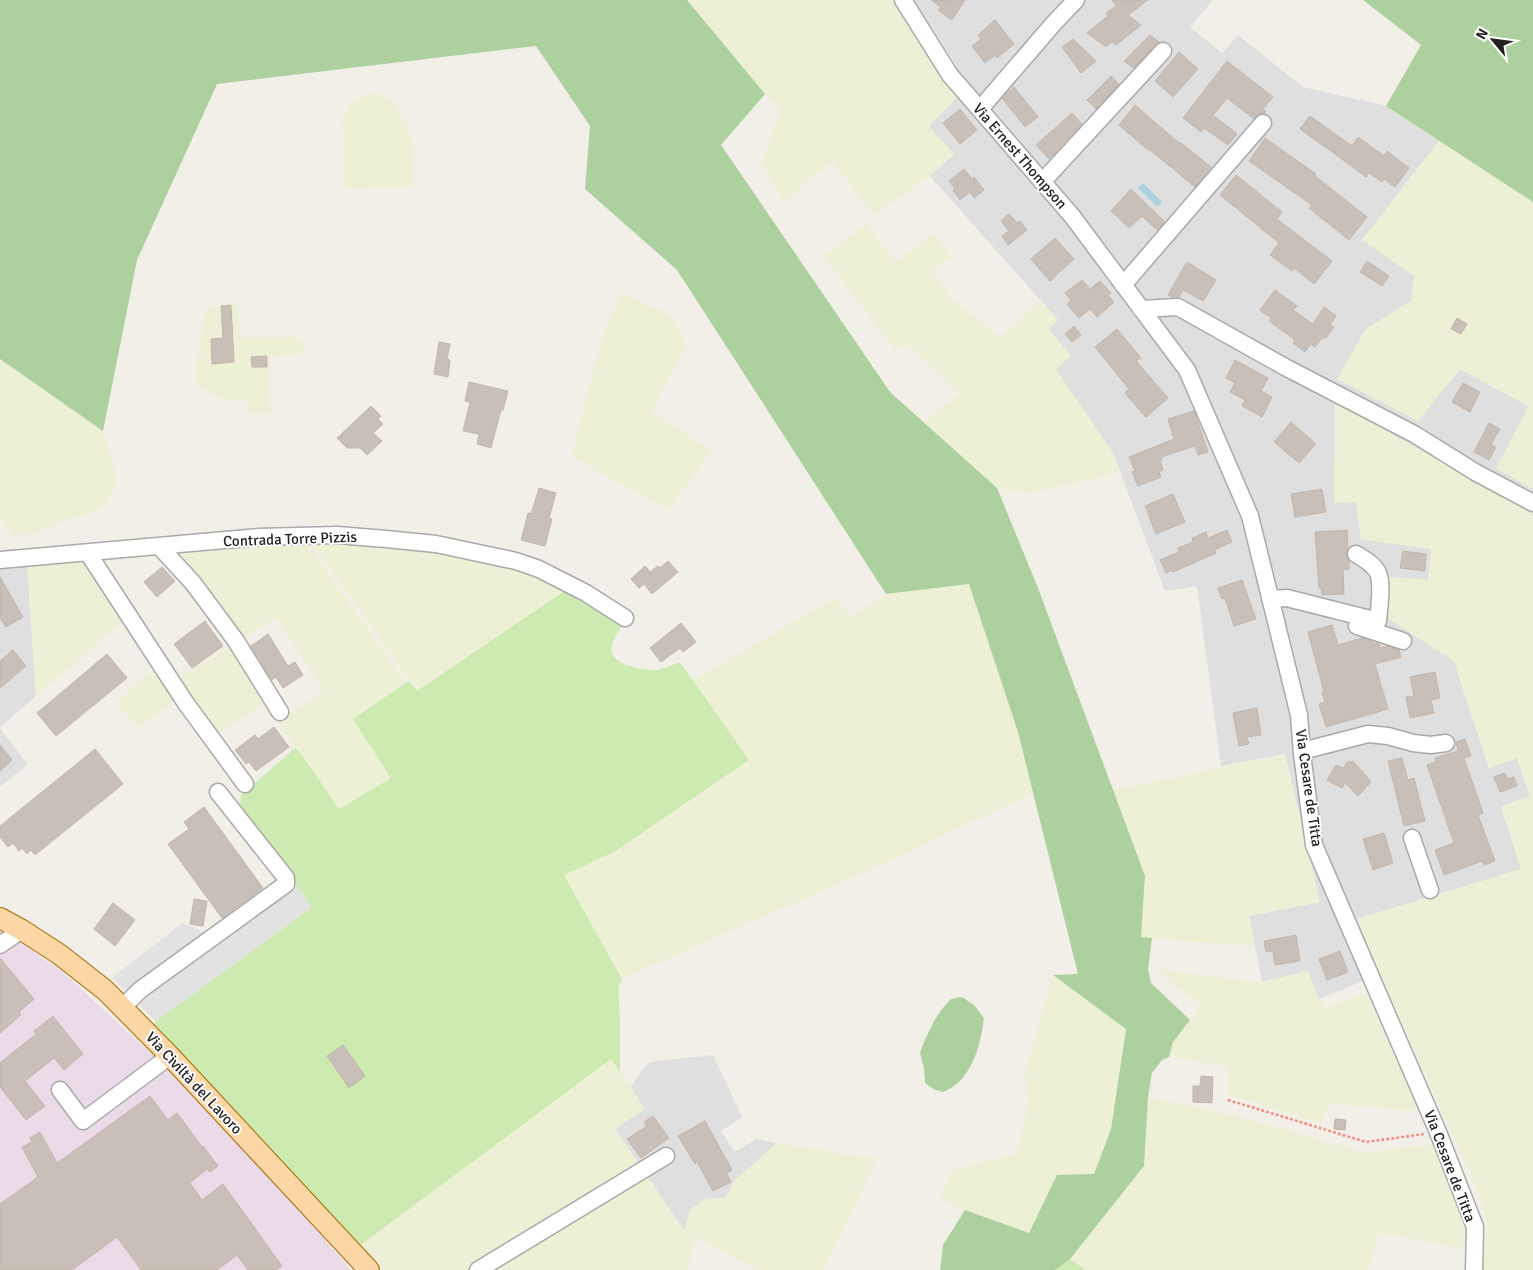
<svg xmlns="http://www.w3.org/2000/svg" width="1533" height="1270" font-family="Signika,sans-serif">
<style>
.residential{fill:#e0dfdf}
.industrial{fill:#ebdbe8}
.farmland{fill:#eef0d5}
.grass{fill:#cdebb0}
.forest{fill:#add19e}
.parking{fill:#e2e2e2}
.water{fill:#aad3df}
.building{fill:#c7bfb8;stroke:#c4b6ab}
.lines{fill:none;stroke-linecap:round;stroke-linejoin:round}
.minor-casing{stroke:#a9a9a9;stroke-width:19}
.major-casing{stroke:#a06b00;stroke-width:22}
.path{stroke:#fa8072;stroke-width:2.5;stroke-dasharray:2.5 2.5;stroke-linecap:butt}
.minor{stroke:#fff;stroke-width:16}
.major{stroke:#fcd6a4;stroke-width:20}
.labels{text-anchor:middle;stroke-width:4;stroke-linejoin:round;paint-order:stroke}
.street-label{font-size:15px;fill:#222;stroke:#fff}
</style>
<rect width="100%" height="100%" fill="#f2efe9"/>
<path class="residential" d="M914,0H1213L1190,27L1222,53L1238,35L1303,87L1386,106L1439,141L1363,239L1415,276L1411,301L1365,330L1460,369L1530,407L1496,468L1533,489V514L1336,402L1334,502L1356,501L1361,539L1432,549L1428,580L1389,619L1454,661L1489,768L1517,758L1530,796L1501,807L1522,869L1357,919L1380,974L1319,999L1307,972L1262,982L1249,916L1319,902L1285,754L1221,766L1197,586L1165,591L1113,453L1056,370L1048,329L1058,320L930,176L954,154L928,126L957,97V66Z
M26,550L36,696L0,727V553Z
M0,729L28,764L0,787Z
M713,1055L742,1117L721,1131L735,1152L756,1139L777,1143L736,1180L726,1198L705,1199L685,1232L615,1129L644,1109L631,1087L642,1070L650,1062Z"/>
<path class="industrial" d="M0,927L66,975L156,1058L282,1190L351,1270H0Z"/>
<path class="farmland" d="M687,0H896L957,97L929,126L954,154L930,176L874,215L832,161L784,202L761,163L779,117V107L765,94Z
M373,93L388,98L398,110L407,124L414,147L412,187L345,189L342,119L350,105L361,96Z
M1439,141L1533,202V489L1496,468L1529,406L1460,369L1418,421L1337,379L1365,330L1411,301L1414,276L1362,240Z
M866,224L896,262L933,233L951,257L931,272L954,300L1000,336L1041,300L1058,320L1048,329L1071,355L1056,370L1113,453L1120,472L1032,493L997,488L924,422L960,394L906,342L895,350L824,256Z
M621,291L668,314L678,326L686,347L660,393L652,412L712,451L668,510L572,457L589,388L603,337Z
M237,302L240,337H297L305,344L304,351L299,354L271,357L268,373L271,413L250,414L246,400L238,401L216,397L200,387L196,379V365L206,308Z
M0,359L103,431L110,456L116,472L115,490L99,510L32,534L15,536L0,518Z
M1335,402L1533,514V1270H1481L1487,1227L1481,1197L1380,974L1357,919L1521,869L1501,806L1530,796L1517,758L1489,768L1454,661L1389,619L1387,577L1428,580L1431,549L1361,539L1356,502L1334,503Z
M356,541L476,555L569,588L417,691L313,544Z
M308,544L406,683L354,720L391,777L339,809L302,755L295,748L278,721L324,690L276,618L241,639L169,548Z
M88,557L129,617L36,696L27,562Z
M969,584L1018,732L1033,793L888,862L622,979L564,875L614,852L749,760L693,680L837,597L850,617L886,594Z
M231,645L265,703L215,736L175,681Z
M158,666L179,699L138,728L116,702Z
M1285,754L1320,902L1249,916L1255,946L1141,938L1145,876L1113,790Z
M1156,969L1262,982L1308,971L1319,999L1326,1008L1366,993L1419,1111L1330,1104L1321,1123L1228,1095L1229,1067L1169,1057L1173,1042L1201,1006Z
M1053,975L1126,1029L1111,1129L1094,1174L1057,1176L1030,1233L940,1201L951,1171L1017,1153L1029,1101L1025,1074Z
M611,1058L645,1109L615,1129L684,1231L690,1210L705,1199L726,1198L735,1180L777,1143L877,1159L823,1270H757L696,1237L687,1270H380L358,1247Z
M1148,1097L1238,1116L1364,1152L1437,1144L1462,1220L1464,1249L1378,1232L1369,1270H1086L1070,1259L1144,1166Z"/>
<path class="grass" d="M569,588L623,624C618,632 610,643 612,653C616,666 646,671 658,670C665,669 673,664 680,662L749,760L614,852L564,875L622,979L618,987L620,1016V1072L611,1059L358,1247L150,1027L156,1021L311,908L240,809L241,795L295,748L302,755L339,809L391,778L353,719L409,681L417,691Z
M1070,1259L1086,1270H1055Z"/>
<path class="forest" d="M0,0H687L765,94L721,145L890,392L997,488L1038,588L1145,876L1141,937L1152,938L1148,969L1151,983L1190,1020L1173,1042L1169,1057L1162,1060L1152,1073L1148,1097L1144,1166L1070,1259L1055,1270H940L943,1245L965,1210L1029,1233L1057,1175L1094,1174L1111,1129L1126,1029L1053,975L1078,974L1018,732L969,584L886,594L677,270L585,189L590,126L536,46L217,84L137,260L103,431L0,359Z
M1363,0H1533V202L1386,106L1421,45Z
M962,997L974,1005L984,1018C981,1040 976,1064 960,1081C956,1085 949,1089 944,1092L935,1090L925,1083L924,1068L920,1053L924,1042L934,1021L942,1009L951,999Z"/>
<path class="parking" d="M290,876L312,907L156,1021L112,978L182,923L205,932Z"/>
<path class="water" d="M1143,183L1162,202L1157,207L1138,188Z"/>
<path class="building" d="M931,0H965L952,20L938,10L941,7Z
M1112,0H1148L1128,15L1141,25L1116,45L1112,42L1106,47L1087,33L1108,16L1106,13L1116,6Z
M995,20L1014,44L997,58L995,55L985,63L972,46L981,39L978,35Z
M1150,35L1159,42L1134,68L1124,61Z
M1073,39L1096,61L1081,73L1062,47Z
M1179,52L1198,69L1173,97L1155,81Z
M1227,61L1273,97L1263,109L1266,112L1265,113L1259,114L1254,119L1227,98L1213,115L1237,134L1228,145L1204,128L1201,132L1183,118Z
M1111,76L1119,84L1096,109L1087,100Z
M1014,87L1038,117L1025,127L1002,98Z
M1135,105L1179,143L1180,142L1211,167L1195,187L1149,149L1148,150L1119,125Z
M960,109L977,130L960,144L943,123Z
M1072,113L1082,124L1049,159L1036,145Z
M1310,116L1352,146L1358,137L1384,156L1387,151L1409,168L1395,187L1384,179L1382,182L1369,173L1366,177L1327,148H1326L1300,129Z
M1265,138L1316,174L1315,176L1367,217L1349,240L1309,208L1312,205L1249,161Z
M964,169L972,179L974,177L984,190L974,198L970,192L960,200L953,190L955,189L949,181Z
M1236,175L1282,212L1277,219L1332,261L1314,284L1294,268L1292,271L1270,255L1279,243L1220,195Z
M1131,189L1165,222L1157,230L1142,216L1129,228L1111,211Z
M1009,214L1017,223L1020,221L1027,230L1008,245L1002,236L1009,231L1001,221Z
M1055,238L1074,259L1050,281L1031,259Z
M1367,261L1389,276L1382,286L1360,272Z
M1187,262L1216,280L1203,301L1183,290L1179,297H1172L1168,295Z
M1082,280L1090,289L1100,281L1111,293L1108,295L1114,302L1097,317L1090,309L1079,318L1067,304L1071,300L1065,293Z
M1275,290L1297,306L1293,310L1313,324L1324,307L1336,316L1330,325L1334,327L1325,339L1323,337L1315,347L1311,344L1305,352L1293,343L1295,340L1269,321L1271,318L1260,310Z
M231,305L234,362L212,364L211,339L223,338L221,306Z
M1457,318L1467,324L1461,334L1451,329Z
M1074,326L1081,335L1072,342L1065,334Z
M1117,329L1141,358L1136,361L1168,398L1146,417L1125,393L1129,389L1095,347Z
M439,342L450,344L447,359L450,360L448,377L434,374Z
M267,356V367H252L251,357Z
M1235,360L1268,378L1261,391L1272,397L1262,417L1242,406L1245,400L1230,392L1235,383L1226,378Z
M469,382L508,391L503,410H501L491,448L477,444L479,434L463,431L470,402L465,401Z
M1463,383L1480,392L1470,412L1452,402Z
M371,406L381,416L378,419L383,424L373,433L382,441L367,455L360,448H347L337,438Z
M1194,411L1208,452L1198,455L1195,446L1161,457L1162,460L1160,461L1163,470L1159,472L1161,477L1138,486L1132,472L1135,471L1129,457L1174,439L1168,419Z
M1291,422L1316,444L1299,463L1274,442Z
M1489,423L1500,429L1491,445L1496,447L1489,460L1474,452Z
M539,488L556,493L549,518L552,519L545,546L521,540L528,513L531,514Z
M1322,489L1326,512L1295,517L1291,494Z
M1173,494L1185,522L1156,534L1145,506Z
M1227,530L1232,542L1214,550L1216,553L1173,572L1172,570L1166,573L1160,560L1179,552L1178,548L1193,542L1192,538L1206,532L1208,538Z
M1347,530L1348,548L1346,554L1349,560V569L1343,570L1344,594L1322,595L1321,588H1319L1315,532Z
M1403,551L1426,554L1425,571L1400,568Z
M668,561L678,572L652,594L644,584L639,588L631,579L645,566L650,572L658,566L660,568Z
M162,567L175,581L157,597L144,582Z
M0,577L23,617L6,627L0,618Z
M1242,580L1256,619L1234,626L1225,598L1222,599L1218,588Z
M205,621L223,646L192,668L174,644Z
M681,623L696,642L683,652L680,648L661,662L650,648Z
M1332,625L1338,645L1362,638L1373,642V643L1379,644L1380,648L1387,646L1399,650L1401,657L1375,664L1388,709L1326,727L1319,704L1325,702L1322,692H1324L1308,632Z
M268,634L288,666L295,662L303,675L283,688L276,677L272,680L251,646Z
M13,650L26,666L0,688V661Z
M107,654L127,678L56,736L37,713Z
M1435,672L1440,698L1431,700L1434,713L1410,718L1406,697L1414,696L1410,677Z
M1257,708L1261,735L1247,737L1249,744L1239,746L1233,713Z
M274,727L289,747L256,771L249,762L246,764L235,750L255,735L258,739Z
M1465,739L1471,756L1464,758L1483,813L1478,815L1495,861L1484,865L1482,861L1444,875L1435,850L1454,843L1427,765L1436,762L1435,758L1458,751L1456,742Z
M0,745L12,760L0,771Z
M95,749L123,784L35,855L31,850L27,854L22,848L19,851L13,843L8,847L0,837V826Z
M1402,758L1408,780L1414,778L1425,821L1404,826L1388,761Z
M1353,761L1371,782L1358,796L1345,783L1342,788L1327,780L1336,765L1344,768L1347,762Z
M1505,773L1507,779L1514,777L1517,786L1500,792L1494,777Z
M204,807L263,888L222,918L168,844L189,829L184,822Z
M1384,833L1393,863L1373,870L1363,839Z
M194,899L207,901L203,926L190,924Z
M113,903L135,920L115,946L94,929Z
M1296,935L1300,961L1275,965L1273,951L1266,952L1264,941Z
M1340,951L1348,972L1327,980L1319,959Z
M0,958L34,999L19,1012L21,1015L0,1033Z
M53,1016L83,1054L64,1070L54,1058L25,1081L45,1106L26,1120L0,1087V1063L36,1034L34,1031Z
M343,1045L365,1076L349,1088L327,1056Z
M1201,1076L1213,1077L1212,1103L1193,1102V1086H1200Z
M150,1096L168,1120L177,1113L202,1147L203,1146L218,1166L210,1172L207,1169L190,1183L202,1200L223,1184L282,1266L276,1270H248L237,1255L217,1270H141L117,1237L72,1270H0V1204L38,1177L22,1147L32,1142L30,1138L40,1132L57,1163Z
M653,1116L669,1138L641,1158L627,1139L647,1126L644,1122Z
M1335,1119L1346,1120L1345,1130L1334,1129Z
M705,1121L732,1170L726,1173L731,1182L713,1191L697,1162L695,1164L678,1136Z"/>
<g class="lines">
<defs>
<path id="minor" d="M903,0L950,75L1072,216L1187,370L1250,516L1299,715L1302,754L1314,845L1438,1132L1475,1227L1474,1270
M980,109L1054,23L1076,0
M1042,182L1163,51
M1123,285L1263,123
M1141,309L1178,307L1285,367L1414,434L1475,472L1533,503
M159,546L193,583L236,641L280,712
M88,553L185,702L245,784
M0,560L259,537L337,535L386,539L436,544L516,561L539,569L586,593L625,618
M1270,599L1287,598L1378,621C1379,608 1383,585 1378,573C1374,564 1364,559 1356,554
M1357,626L1403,641
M1302,751L1368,734L1388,736L1413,743L1431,745L1446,743
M1412,838L1430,890
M0,945L22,930
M122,1008L140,990L286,884V878L218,792
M60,1090L83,1121L170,1056
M478,1270L666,1156"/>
<path id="major" d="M0,918L22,930L59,954L105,990L170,1056L369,1270"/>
</defs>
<use href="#minor" class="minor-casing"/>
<use href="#major" class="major-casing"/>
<path class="path" d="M1228,1100L1366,1142L1424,1134"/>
<use href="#minor" class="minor"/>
<use href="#major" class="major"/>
</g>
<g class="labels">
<g class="street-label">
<text transform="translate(1020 156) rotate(49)" y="5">Via Ernest Thompson</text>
<text transform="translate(290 539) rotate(-2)" y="5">Contrada Torre Pizzis</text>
<text transform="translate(1309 788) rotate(82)" y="5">Via Cesare de Titta</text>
<text transform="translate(194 1083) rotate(47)" y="5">Via Civiltà del Lavoro</text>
<text transform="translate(1450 1166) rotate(69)" y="5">Via Cesare de Titta</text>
</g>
</g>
<g transform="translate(1493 40) rotate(299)" stroke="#ffffff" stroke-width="4" paint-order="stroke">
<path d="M0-4L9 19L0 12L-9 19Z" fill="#222222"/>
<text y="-8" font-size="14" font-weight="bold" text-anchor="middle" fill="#222222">N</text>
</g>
</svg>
